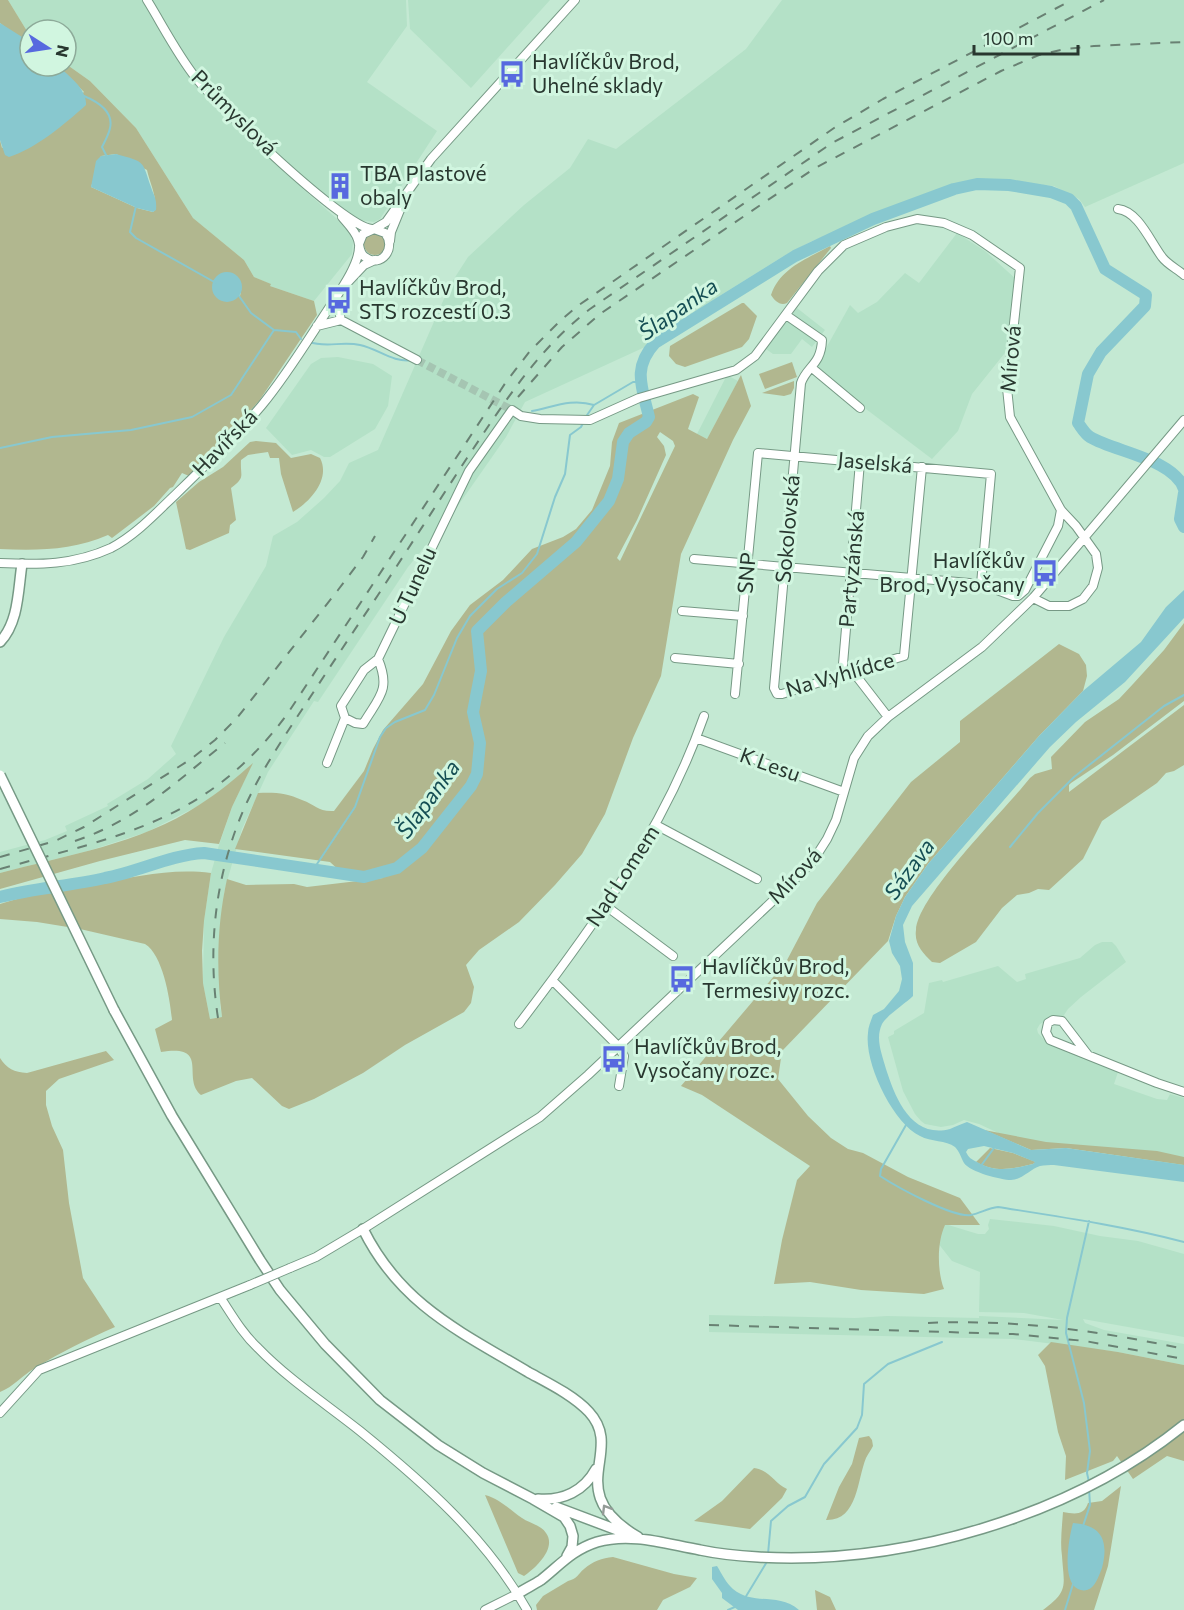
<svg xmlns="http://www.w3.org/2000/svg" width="1184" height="1610" font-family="Commissioner,sans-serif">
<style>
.built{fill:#b4e1c7}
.green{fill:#b1b78f;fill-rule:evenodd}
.water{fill:#88c8cf;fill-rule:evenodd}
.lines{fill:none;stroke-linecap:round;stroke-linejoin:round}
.stream{stroke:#88c8cf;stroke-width:2}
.river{stroke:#88c8cf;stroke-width:12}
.minor-tunnel{stroke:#a5c5b2;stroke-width:8;stroke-dasharray:8 4;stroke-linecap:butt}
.minor-casing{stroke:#769985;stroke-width:10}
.major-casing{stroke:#769985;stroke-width:12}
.minor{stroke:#fff;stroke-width:8}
.major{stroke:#fff;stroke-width:9}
.rail{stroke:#698173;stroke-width:2;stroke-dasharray:10 10;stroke-linecap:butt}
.minor-bridge-casing{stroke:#769985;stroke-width:10;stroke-linecap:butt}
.major-bridge-casing{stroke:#769985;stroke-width:12;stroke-linecap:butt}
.minor-bridge{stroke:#fff;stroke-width:8}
.major-bridge{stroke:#fff;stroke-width:9}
.oneway{stroke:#949b97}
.labels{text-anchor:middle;stroke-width:6;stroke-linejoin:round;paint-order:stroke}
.poi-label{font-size:21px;fill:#28372f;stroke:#d1f6e0;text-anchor:start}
.street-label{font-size:21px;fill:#28372f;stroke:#d1f6e0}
.water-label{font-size:22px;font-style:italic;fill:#144d53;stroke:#d1f6e0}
</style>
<rect width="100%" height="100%" fill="#c4e9d3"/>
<path class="built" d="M8,0H406L407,26L367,82L437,131L380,219L374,222L360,220L312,186L303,189L336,218L350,234L353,242L352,254L314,301L270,286V284L254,277L244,260L193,218L136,128L90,81L66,64V30H30V36Z
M408,0H550L471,88L410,29Z
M782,0H1184V163L1085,207L1079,199L1054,186L979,179L944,187L810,242L782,257L657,335L645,347L525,402L506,437L455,510L408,567L318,702L314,701L268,772L242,829L224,892L220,1006L222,1017L210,1019L203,983L204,921L211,873L219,845L232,807L252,764L231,783L198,806L147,832L88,851L0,873V852L45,840L67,831L65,826L108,806L107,804L148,779L176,754L171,746L224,637L266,566L273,536L297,522L324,498L340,481L349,463L378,450L450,285L468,257L524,205L570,168L588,139L616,149L746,49Z
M957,233L985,251L1017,280L1008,349L972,394L958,431L932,459L866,409L818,368L820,359L850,305L858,313L877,302L905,273L919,283Z
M797,308L825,330L812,347L802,339L791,354H773L766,349Z
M338,357L373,364L392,376L388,406L375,429L330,457H324L311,450L292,455L266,428L311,364L321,358Z
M727,375L738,381L707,439L697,434Z
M1102,942H1112L1116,946L1126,962L1081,997L1068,1009L1062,1018L1053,1017L1040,1024L1037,1029L1038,1033L1046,1042L1118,1072L1114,1084L1157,1099L1167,1100L1170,1094L1184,1098V1166L1007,1137L979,1124L964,1120L953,1125L941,1127L925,1124L921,1121L915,1114L903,1091L888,1037L894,1034V1031L924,1013L929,983L942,980L943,982L998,966L1017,982L1026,979L1025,974L1080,958L1095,945Z
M990,1219L1054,1226L1100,1236L1138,1241L1184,1254V1337L1083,1319L1085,1323L1104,1330L1184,1344V1365L1118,1352L1013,1339L709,1332V1315L855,1318L887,1316L979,1318V1316L1063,1320L1024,1313L979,1312L980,1272L952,1261L934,1238L945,1224L978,1234H985L989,1229L988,1225Z"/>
<path class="green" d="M0,0H8L30,36V42L10,31L0,23Z
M66,64L90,81L136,128L193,218L244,260L254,277L271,284L270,286L314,301L317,315L259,401L189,476L182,473L173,487L170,488L154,506L112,538L108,535C73,550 38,551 0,549V140L2,148L84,92L58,66H66ZM116,154L147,170C150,184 157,196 155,210L153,212L137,208L91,187L101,156ZM232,274C240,280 243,286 240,296L213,290V281Z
M364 244a11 11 0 1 1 22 0a11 11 0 1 1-22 0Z
M830,246L831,248L787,303C780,306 775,301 771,295C780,268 807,259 830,246Z
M742,303H744L757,316L749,339L742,347L685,367L676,364L669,356L670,346Z
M792,362L797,377L765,389L759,374Z
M741,375L751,406L733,440L681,554L661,676L633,738L605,814L582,854L555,885L519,922L479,950L466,965L474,987L471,1003L464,1012L405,1045L363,1073L314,1099L289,1109L282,1106L252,1078L236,1081L201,1095C181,1078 211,1044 161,1052L155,1029L172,1020C170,999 163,955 145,944L80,929L37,922L0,919V904C31,894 63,889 96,884C134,877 171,868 211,873L204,921L202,951L203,983L210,1019L222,1017C216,971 217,924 227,879L246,885L294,884L307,887L383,878L372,871L360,874L342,873L330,862L235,849L258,793C274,792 287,793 302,800C316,805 318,812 334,811L364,771L373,749L383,730L423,684L451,631L470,605L503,580L532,549L563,537L576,529L592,510L610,466L612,442L619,423L693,394L699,397L688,429L707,439ZM660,432L673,441L675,446L620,561L617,558L637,520L666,455L664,446L657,437Z
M794,381V388L791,394L784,396L762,393Z
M256,441L276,443L291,458L311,454L320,458C331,479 310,502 293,512L281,474L279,458H270L268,452L248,455L241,460C240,477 246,477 231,488L236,520L230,525L229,533L190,550L186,549L176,502L199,482L223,467L250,442Z
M1184,623V701L1113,755L1071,783L1069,785V792L1184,705V765L1174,771L1166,773L1157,783L1102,821L1083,859L1049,890L1038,889L1029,893L1017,895L1002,908L976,942L940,963L932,962C923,953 914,944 916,930C918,895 1005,810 1030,778L1035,774L1052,769L1051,757L1085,722L1119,699L1133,684L1164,650Z
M1059,644L1079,654L1086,665L1087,676L1083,691L1039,736L928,864L905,897L896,916L888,941L782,1051L778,1079L808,1116L831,1138L848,1149L863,1153L908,1177L960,1198L980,1225H945C937,1242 937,1271 944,1289L924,1294L861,1290L810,1282L774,1284L782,1240L797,1180L810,1166L702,1095L681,1086L786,962L817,903L911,782L960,742V721Z
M253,763L232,807L219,844L185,840L100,861L0,889V873C67,855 140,844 199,805C218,793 236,778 253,763Z
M106,1051L114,1060L59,1079L46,1091V1105L52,1126L63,1150L69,1203L83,1278L115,1327C88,1339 61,1352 35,1368C23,1375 13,1387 0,1392V1058C7,1069 14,1072 27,1073Z
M984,1130L1046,1142L1157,1151L1184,1157V1165L1066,1148L1031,1150Z
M990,1148L1013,1153L1036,1162L1033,1164C1012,1169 996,1173 976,1162Z
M1051,1342L1118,1352L1184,1365V1461L1167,1456L1133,1479L1117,1456L1113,1461L1065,1480L1066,1456L1058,1432L1045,1366L1038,1355Z
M869,1436L872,1440L873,1446C871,1450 868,1454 866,1458C857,1480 858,1521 826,1520L839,1487L852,1464L859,1438Z
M754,1468C770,1470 774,1483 787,1489L782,1498L750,1529L694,1521L722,1501Z
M1121,1486L1108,1566L1094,1610H1043C1069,1591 1064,1586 1062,1556C1060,1542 1062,1527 1063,1512C1074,1514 1084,1516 1088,1503L1102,1501Z
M485,1495C500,1499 509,1509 522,1518C529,1523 541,1525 546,1533C557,1548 536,1568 524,1576L518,1573Z
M613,1557L674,1574L697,1578L690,1587L663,1600L657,1610H537L536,1605L543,1596L568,1581C577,1579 578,1574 584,1569C593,1561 602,1558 613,1557Z
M815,1590L830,1597L836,1610H817Z"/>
<path class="water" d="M0,23L30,42V66H58C69,76 87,89 86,105C65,124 35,149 9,157L5,155L0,140Z
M116,154C146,162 142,161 151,187C154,196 157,199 156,210L153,212L137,208L91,187L96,161L101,156Z
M212 287a15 15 0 1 1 30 0a15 15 0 1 1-30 0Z
M1184,590V618L1125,682L1076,722L1050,747L912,906L903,925L905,942L913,963V996C906,1003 886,1016 882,1024C875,1039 882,1054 886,1069C895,1097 911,1139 950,1129C955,1127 961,1124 967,1122L1031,1150L1066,1148L1184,1165V1182L1054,1165C1050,1165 1044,1165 1040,1166C1030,1169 1022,1180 1011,1180C1001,1180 970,1172 964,1163C961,1158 960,1152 955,1147C946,1140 931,1142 920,1136C893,1123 864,1063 868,1033C868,1027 871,1021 873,1015L884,1009L899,991L902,979L900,966L892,953L889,941L896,916L905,897L928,864L1039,736L1083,691L1141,642L1166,607ZM984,1146L1013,1153L1035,1162L1033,1164C1012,1169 996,1173 977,1162C971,1159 969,1158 966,1152L968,1149Z
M1073,1523C1102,1525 1109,1541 1102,1568C1099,1575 1097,1583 1091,1588C1087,1591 1082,1591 1078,1589C1061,1581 1069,1537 1073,1523Z
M717,1566C722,1574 726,1583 733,1589C753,1606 778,1592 799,1610H738L722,1598V1593L712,1579V1567Z"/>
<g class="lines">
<path class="stream" d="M84,96C96,101 114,111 110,128C109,134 105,141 102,147L106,155
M136,206L130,232L136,238L216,283
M239,296L251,313L274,330L296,332L301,339
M309,342C326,348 342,341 360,345C379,349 392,363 413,360
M532,411C553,407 572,398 594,405L633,382H641
M585,418L594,405
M0,448L52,437L131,430L192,417L231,395L274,330
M1180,519L1184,517
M1010,847L1038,813L1074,777L1164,706L1184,695
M313,870L355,807L380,737L386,728L395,722L425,710L434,695L457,638L470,616L497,589L522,573L537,554L555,497L565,474L570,435L581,427L583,423
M906,1125L881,1169L880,1176C897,1187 953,1218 971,1215C981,1213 988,1208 998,1207C1061,1217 1123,1226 1184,1242
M980,1167L994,1148
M1089,1221L1067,1318L1066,1333L1084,1403L1090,1451L1087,1473L1089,1482
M1083,1526L1090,1505L1089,1488
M768,1554L771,1521L788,1506L805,1497L824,1464L857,1428L862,1415L864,1384L888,1364L942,1342
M745,1598L768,1560
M728,1610L737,1606
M1065,1610L1073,1584"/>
<path class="river" d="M1184,493L1180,519L1184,527
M0,897C35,888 70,886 105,878C138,872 170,855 204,853L364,877L397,868L422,848L471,786L477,774L480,743L473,712L481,671L477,631L506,602L576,542L609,501L618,479L623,442L629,433L646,422L649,417C642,387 632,368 655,343L795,256L873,219L954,189L977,184L1009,185L1051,192L1069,199L1076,206L1105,269L1146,295L1145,306L1101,352L1088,374L1078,423C1081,427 1085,434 1090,437C1115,452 1174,459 1184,489"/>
<path class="minor-tunnel" d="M417,360L512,410"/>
<defs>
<path id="minor" d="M147,0C163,26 177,54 196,78C217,105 345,228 372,229
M1118,209C1138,211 1150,241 1162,257C1167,264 1177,269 1184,275
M342,217C348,224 356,232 358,240C360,247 359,253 365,257C381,269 397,248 385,233L374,229L363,234L359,244
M374,229L386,222L431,159L575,0
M390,241L391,232L402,205
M348,282L364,265L375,260
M336,297L341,320
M786,315L822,340C821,365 807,366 801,383L774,688L777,694H782L904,656L922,467
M317,326L341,320L417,360
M812,368L860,408
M694,559L981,584L1013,596H1018L1025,590L1058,526L1061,510
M0,563C39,565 74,565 111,548C136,535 157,512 177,493C206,465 236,436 262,405C286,376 306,343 327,311C337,295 359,266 359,247
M682,611L743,616
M675,658L739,664
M854,673L888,717
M842,676L860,462
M735,694L758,453L991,474L981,584
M345,718L355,723L363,724C379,697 391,690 378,659
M696,738L844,792
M327,763L345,718L341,706L364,670L378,659L469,471L512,410L521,416L540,419L590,420L639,398L736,370L755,356L818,271L844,245L886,227L917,219L944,223L972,235L1020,268L1007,388L1010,417L1061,510L1076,526L1096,554L1098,568L1093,586L1083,599L1069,606H1049L1033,598
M656,825L757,879
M606,906L673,956
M552,980L618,1046L624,1056L619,1086
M519,1024C592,928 664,831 704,716
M1088,1055L1062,1021L1053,1020L1048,1023L1046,1032L1050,1040L1157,1083L1184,1092
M290,1268L316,1257L363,1229L540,1117L588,1075L779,895L813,861L827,839L836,820L854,758L868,736L888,717L982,647L1033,598L1184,420
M220,1297C232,1315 242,1333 258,1348C288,1379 326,1404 360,1431C424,1483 486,1537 527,1610
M0,1413L39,1370L250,1285
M485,1610L517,1594"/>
<path id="major" d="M0,642C19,622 18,590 22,564
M114,1010L172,1116L260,1260L280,1290L325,1344L380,1400L438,1445L483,1473L533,1499L564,1517L570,1526L573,1536L572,1547L567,1556
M363,1229C400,1304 459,1331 528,1372C548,1383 573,1395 589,1412C626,1452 560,1491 638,1537
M538,1499C563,1501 584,1491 596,1469
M556,1507L625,1533
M517,1594C525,1589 533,1585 541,1580C560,1565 572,1550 597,1542C631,1532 666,1544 700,1550C719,1554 739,1556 758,1557C903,1565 1070,1517 1184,1425"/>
</defs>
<use href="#minor" class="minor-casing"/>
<use href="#major" class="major-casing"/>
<use href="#minor" class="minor"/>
<use href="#major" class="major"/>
<path class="rail" d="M518,397L562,347L600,314L815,168L1001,71L1039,55L1065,49L1094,46L1184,42
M75,841C139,819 174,783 225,743
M0,857L55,841L84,827L191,759L215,740L237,718L338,590L363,557L375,536
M0,869C120,836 209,821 288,713L506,382L530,351L561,320L579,305L834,128L883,99L1072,0
M218,1018C208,953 214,888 237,826C253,783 278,746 303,708C328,670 353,632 378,595C408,549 437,504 467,458C504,403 537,350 590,309L832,143L1104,0
M928,1323C1014,1319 1101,1331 1184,1349
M709,1325L1013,1334L1085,1341L1184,1359"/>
<defs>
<path id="minor-bridge" d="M250,1285L290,1268"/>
<path id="major-bridge" d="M0,775L114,1010"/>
</defs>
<use href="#minor-bridge" class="minor-bridge-casing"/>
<use href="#major-bridge" class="major-bridge-casing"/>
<use href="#minor-bridge" class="minor-bridge"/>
<use href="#major-bridge" class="major-bridge"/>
</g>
<defs><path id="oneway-chevron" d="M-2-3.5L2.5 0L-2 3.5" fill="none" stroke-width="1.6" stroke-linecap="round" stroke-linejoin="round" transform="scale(1.5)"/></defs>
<use class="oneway" href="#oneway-chevron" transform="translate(606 1509) rotate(-121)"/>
<defs>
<symbol id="bus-bare" viewBox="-9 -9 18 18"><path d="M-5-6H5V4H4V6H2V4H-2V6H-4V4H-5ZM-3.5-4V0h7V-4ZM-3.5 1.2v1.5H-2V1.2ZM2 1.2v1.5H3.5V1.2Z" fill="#5769df" stroke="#d1f6e0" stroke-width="2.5" paint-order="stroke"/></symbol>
<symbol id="building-bare" viewBox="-9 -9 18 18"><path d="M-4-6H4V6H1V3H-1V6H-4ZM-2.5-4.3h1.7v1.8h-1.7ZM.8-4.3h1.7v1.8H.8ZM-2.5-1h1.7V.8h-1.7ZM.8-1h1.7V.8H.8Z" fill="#5769df" stroke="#d1f6e0" stroke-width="2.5" paint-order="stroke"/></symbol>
</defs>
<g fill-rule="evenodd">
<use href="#bus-bare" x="493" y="55" width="38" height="38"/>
<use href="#building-bare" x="321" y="167" width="38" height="38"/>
<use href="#bus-bare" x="320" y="281" width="38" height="38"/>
<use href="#bus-bare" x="1026" y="554" width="38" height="38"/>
<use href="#bus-bare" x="663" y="960" width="38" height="38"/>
<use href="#bus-bare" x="595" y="1040" width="38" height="38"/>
</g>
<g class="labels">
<g class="poi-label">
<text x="532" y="69">Havlíčkův Brod,<tspan x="532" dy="24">Uhelné sklady</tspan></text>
<text x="360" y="181">TBA Plastové<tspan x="360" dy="24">obaly</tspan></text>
<text x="359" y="295">Havlíčkův Brod,<tspan x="359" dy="24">STS rozcestí 0.3</tspan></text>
<text x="1025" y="568" text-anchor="end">Havlíčkův<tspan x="1025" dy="24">Brod, Vysočany</tspan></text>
<text x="702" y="974">Havlíčkův Brod,<tspan x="702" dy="24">Termesivy rozc.</tspan></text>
<text x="634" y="1054">Havlíčkův Brod,<tspan x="634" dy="24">Vysočany rozc.</tspan></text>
</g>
<g class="street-label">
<text transform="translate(234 113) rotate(45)" y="7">Průmyslová</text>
<text transform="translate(1011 359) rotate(-85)" y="7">Mírová</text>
<text transform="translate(225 443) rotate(-46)" y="7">Havířská</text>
<text transform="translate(875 463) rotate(5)" y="7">Jaselská</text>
<text transform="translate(788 529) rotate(-85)" y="7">Sokolovská</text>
<text transform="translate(852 569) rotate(-85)" y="7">Partyzánská</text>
<text transform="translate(747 573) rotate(-85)" y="7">SNP</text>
<text transform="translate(413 586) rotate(-65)" y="7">U Tunelu</text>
<text transform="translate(840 675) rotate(-16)" y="7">Na Vyhlídce</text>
<text transform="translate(770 765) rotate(20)" y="7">K Lesu</text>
<text transform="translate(623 876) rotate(-57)" y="7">Nad Lomem</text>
<text transform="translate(795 876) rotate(-47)" y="7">Mírová</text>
</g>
<g class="water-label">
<text transform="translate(678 309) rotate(-35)" y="8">Šlapanka</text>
<text transform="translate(428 799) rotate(-54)" y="8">Šlapanka</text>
<text transform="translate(909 869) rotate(-54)" y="8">Sázava</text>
</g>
</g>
<g transform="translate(48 48) rotate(102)"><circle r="28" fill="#d1f6e0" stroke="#8daa99" stroke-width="1.5"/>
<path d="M0-4.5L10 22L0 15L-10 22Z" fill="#5769df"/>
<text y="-9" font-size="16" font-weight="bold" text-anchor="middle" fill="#28372f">N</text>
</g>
<path d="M974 45v9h104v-9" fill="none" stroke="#28372f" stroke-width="3"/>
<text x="983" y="45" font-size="18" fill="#28372f" stroke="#d1f6e0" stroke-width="4.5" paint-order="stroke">100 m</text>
</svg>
